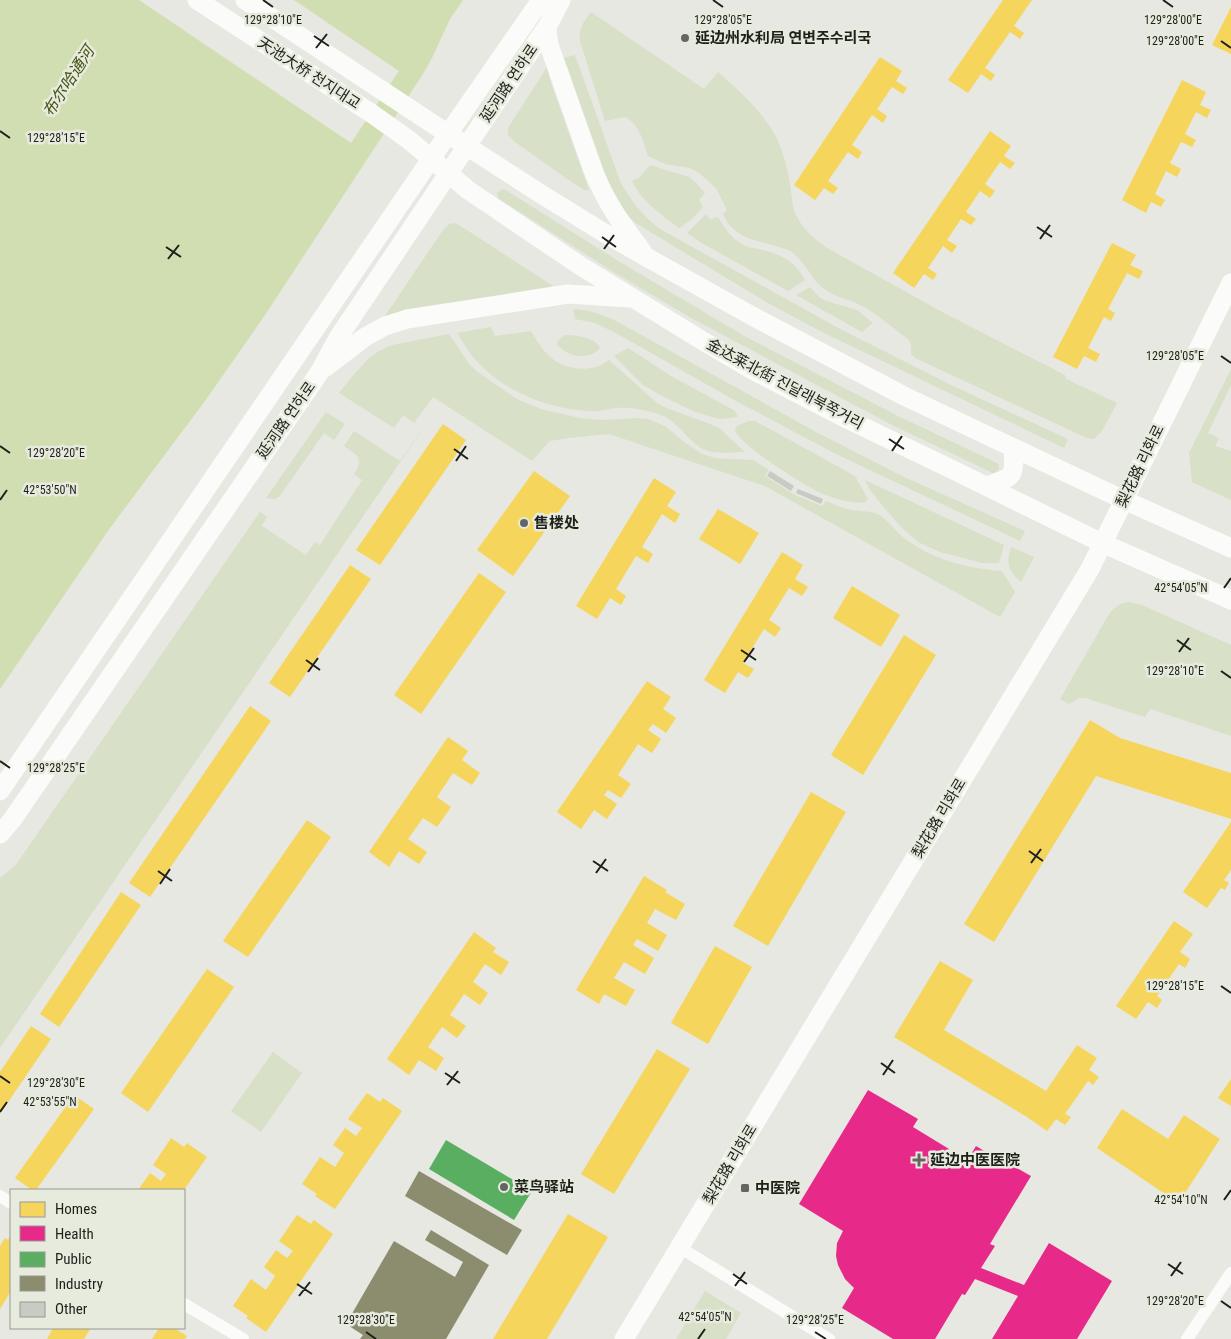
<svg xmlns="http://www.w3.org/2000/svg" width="1231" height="1339" font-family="'Roboto Condensed','Noto Sans SC','Noto Sans KR',sans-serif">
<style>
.green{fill:#d8e0c8}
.water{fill:#d0deb1}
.pier{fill:#e6e8e1}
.homes{fill:#f6d55c}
.health{fill:#e7298a}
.public{fill:#5aae61}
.industry{fill:#8c8c6e}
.building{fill:#c8cac4}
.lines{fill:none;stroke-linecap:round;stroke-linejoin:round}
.street{stroke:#fbfcfa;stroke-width:12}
.secondary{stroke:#fbfcfa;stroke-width:19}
.ticks{fill:none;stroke:#1e201b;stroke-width:2}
.poi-dot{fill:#646660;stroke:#e7ebde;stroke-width:2}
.labels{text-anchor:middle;stroke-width:5;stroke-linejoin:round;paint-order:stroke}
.poi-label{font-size:15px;font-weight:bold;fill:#1e201b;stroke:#e7ebde;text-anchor:start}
.street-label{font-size:15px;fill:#1e201b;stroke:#e7ebde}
.water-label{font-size:16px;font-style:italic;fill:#455413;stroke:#e7ebde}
.ticks-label{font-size:12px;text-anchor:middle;fill:#1e201b;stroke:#e7ebde;stroke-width:5;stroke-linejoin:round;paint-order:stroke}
</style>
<rect width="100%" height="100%" fill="#e6e8e1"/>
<path class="green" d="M591,12L704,89L718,72C740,92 765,113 778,141C784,155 788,170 790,185C792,195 792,206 796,215C803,230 815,239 827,248L944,313L1065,375L1066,379L1117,403L1102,431L1094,439L1087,438L915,358L911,354V344L908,339C892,327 876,313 858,304C847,298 834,297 823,288C811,278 804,260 790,251C785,248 778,247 772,245C750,239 733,236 723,214L727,210L716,188L699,173L690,168L665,164L648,156C642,140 641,127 626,117L605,121L580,41C578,29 584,21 591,12Z
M575,55L620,181C630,200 643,216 660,229L842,330L953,386L1068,439L1064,448L824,333L768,303L637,224L623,211L609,184L564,58Z
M547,67L552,86L589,190H584L563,176L515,142L508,135V128Z
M650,165L689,177L694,181L705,193L699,200L703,207L691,220L679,228C662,215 642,202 632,181L639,178Z
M502,189H504L620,262L746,337L898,416L997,463L999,465V469L995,473H993L892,425L693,319L615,273L498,198L497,193Z
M706,214L710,220L718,217C724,227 730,237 740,243C746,247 753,248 759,249C781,255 793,259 805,280L788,291L700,242L687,233Z
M454,223L459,225L553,286L426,308L387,320L385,316L443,230L449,224Z
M810,287L819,297L826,301L857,310L873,323L862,332L796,295Z
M573,309C591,310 602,314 618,322L816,432L904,477L1025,531L1020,541L836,454L736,401L614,332L595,323L575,319Z
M491,327L495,336L531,331C536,339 541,348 547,354C558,366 579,372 595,367C600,366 604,363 609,360L657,403L669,409L710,424L719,428L745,452C732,452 715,455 703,449C686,440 677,419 658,414C645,410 630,407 616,408C607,409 599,412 590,411C548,409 502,391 474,358C468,351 462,341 457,333Z
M449,334L469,364L479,373L517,399L541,409L580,418L600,420L637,418L648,419L665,426L683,441L702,454L715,458L753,460L769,470L765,476L795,495L822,506L826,501C834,504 843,508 852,510C859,511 868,511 875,513C885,516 895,531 904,538C933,560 966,568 1002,571L1015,592L1000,617L765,486L609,434L568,438L550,441L532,461L433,397L414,423L403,415L394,428L339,393L350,379L369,358L379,351L392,345Z
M566,335C577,335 596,338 600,348C590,361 566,357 557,344C558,339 561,337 566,335Z
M628,348L671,376L735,411L738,417L720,419L708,416L695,412L660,395L643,385L614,356Z
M1231,369V385L1208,433L1219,438L1215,446L1231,451V500L1192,482L1189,453Z
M326,412L345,424L334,440L324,433L279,497L274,499L266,498Z
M433,414L0,1048V878L15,866L260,512L267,517L262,526L306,555L315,542L320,545L362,480L354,474C365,459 357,455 344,446L354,431L400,461Z
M749,421H755L855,476L868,499L865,502C852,504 836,499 823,494C807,487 739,445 735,430L737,426Z
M865,480L1004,545L999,563H982L940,552L918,542L902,528L886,510L870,490Z
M1011,547L1034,557L1021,582C1008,571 1006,563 1011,547Z
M1129,602L1142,605L1231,645V736L1150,709L1145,717L1085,698H1079L1069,704L1060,699L1109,614C1115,607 1120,603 1129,602Z
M273,1052L302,1073L261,1132L231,1111Z
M705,1291L741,1313L726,1339H676Z"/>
<path class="water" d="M0,0H463L450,19L432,58L423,74L265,315L205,401L110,528L0,689Z"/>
<path class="pier" d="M139,0H294L399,71L351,143Z"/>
<path class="homes" d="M1003,0H1032L1014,26L1024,33L1020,39L1010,32L985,68L995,75L991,81L981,74L968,93L948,80Z
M1231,7V54L1212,45Z
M880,57L902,71L896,81L907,88L903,94L892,87L877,109L887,116L883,123L872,115L852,145L862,152L858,159L848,152L828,181L838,188L833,194L824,188L815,200L794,185Z
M1182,80L1206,92L1200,105L1211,110L1207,118L1196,112L1185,134L1196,140L1192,147L1181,142L1170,163L1181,169L1177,177L1166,171L1155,194L1165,200L1161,207L1151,202L1146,213L1122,200Z
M990,131L1011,146L1004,156L1015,163L1010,169L1000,162L985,184L995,191L990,198L980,191L966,212L976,219L971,225L961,219L947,240L957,246L952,253L943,246L928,268L937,274L933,280L924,274L914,288L893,273Z
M1112,243L1136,255L1130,265L1143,271L1139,279L1127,273L1108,309L1115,313L1111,321L1104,317L1088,348L1100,354L1096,362L1084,356L1077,369L1053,357Z
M443,424L466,440L380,565L356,550Z
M534,471L570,496L513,576L477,550Z
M654,478L676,492L667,506L680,514L675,523L662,514L642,547L653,554L648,563L636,556L616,589L626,596L621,605L610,598L597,619L576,606Z
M718,509L759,533L740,564L699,539Z
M782,552L803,565L795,579L808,587L802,596L789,588L769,620L781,628L775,637L764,629L743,663L754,669L748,678L738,672L725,693L704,680Z
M350,565L371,579L290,697L269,683Z
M479,573L506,592L421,714L394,695Z
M852,586L900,615L881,647L833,618Z
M904,635L936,655L863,775L831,755Z
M647,681L671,697L663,709L676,718L666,733L653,724L648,730L661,739L652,753L638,744L618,775L631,784L621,798L608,790L604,795L617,804L607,819L594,810L581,829L557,812Z
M250,706L271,721L150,897L129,883Z
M1090,720L1120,738L1231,773V819L1096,776L994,942L964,924Z
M448,737L468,751L462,760L480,773L472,785L453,773L437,797L451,807L437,827L423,818L408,839L427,852L419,864L399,851L389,867L369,852Z
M811,792L846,812L768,946L733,926Z
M307,820L331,837L248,957L223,941Z
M1231,822V870L1224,880L1229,883L1225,890L1221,888L1207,908L1183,892Z
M644,876L667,890L665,892L685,904L676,920L655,909L647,923L667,935L658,951L637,939L633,945L654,958L645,974L624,962L614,978L635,990L626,1006L604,994L599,1004L576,990Z
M121,892L141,905L59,1027L40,1014Z
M1174,921L1193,934L1180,952L1190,959L1185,968L1179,964L1157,996L1162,1000L1157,1008L1148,1002L1136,1019L1116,1006Z
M474,932L496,948L493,952L509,962L501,975L485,964L473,982L488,993L480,1005L464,994L450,1015L466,1026L457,1038L442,1027L428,1047L444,1058L436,1071L419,1060L409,1075L387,1059Z
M715,946L752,967L708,1044L671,1023Z
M940,961L973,980L944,1030L1046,1091L1077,1045L1097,1058L1089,1070L1099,1077L1093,1085L1088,1081L1065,1114L1071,1117L1065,1125L1056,1119L1047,1131L1027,1117L894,1037Z
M207,969L234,987L148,1112L121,1093Z
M31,1026L51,1039L0,1114V1072Z
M657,1049L690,1069L614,1194L581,1174Z
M1231,1079V1106L1218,1098Z
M367,1093L380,1102L383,1098L402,1111L335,1209L315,1196L317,1194L302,1184L320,1157L335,1167L344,1153L333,1145L345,1128L356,1136L362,1128L348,1119Z
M74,1095L94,1109L36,1190H32L15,1178Z
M1122,1109L1168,1139L1184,1115L1220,1139L1185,1193L1168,1196L1097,1148Z
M171,1138L184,1147L187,1143L207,1157L184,1190H138L150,1173L161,1181L166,1174L153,1165Z
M568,1214L608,1237L547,1339H493Z
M297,1215L311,1224L314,1220L333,1234L266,1332L246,1318L248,1316L233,1306L251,1279L266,1290L275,1276L264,1267L276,1250L287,1258L293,1251L279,1241Z
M11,1234V1291L0,1309V1246L5,1238L8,1240Z
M53,1328H91L84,1339H47Z
M159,1328H174L187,1336L185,1339H152Z"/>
<path class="health" d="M868,1090L918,1119L913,1127L949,1149L947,1153L950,1155L949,1157L964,1166L976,1146L1009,1166L1010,1164L1031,1176L990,1244L995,1246L981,1268L1024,1285L1049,1243L1112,1281L1077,1339H992L1018,1296L975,1279L965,1295L962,1294L935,1339H893L842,1308L854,1288L845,1279L838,1265L836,1256L837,1243L843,1231L799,1204Z"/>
<path class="public" d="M446,1140L532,1191L514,1220L429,1169Z"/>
<path class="industry" d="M419,1171L522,1230L507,1255L405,1196Z
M431,1230L489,1265L446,1339H360L363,1335L346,1324L394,1241L455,1277L463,1262L425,1240Z"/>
<path class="building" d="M770,471L794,486L791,491L767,476Z
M798,489L823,499L821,504L796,493Z"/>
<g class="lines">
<path class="street" d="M0,1196L11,1203
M679,1247L829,1339
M184,1304L243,1339
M1187,1339L1231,1273"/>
<path class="secondary" d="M197,0L371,113L409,140L468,190L579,265L703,341L756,372L849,420L947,467L1102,543L1231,600
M245,0L448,134L541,194L601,231L648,258L754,317L904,396L1124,500L1231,548
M548,25L547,32L549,45L593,170C606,203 621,223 642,251
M326,367L365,337L385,326L407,319L568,294L629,298
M986,486C1014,477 1015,478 1013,448
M0,791L448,134L541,0
M0,834L12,820L319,373L338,338L548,25L561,0
M624,1339L1090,569L1231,283"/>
</g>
<path class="ticks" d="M263,0L273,7M713,0L723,7M1163,0L1173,7M314,36L329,46M1221,41L1231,48M316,48L327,34M0,131L10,138M1037,227L1052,237M602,237L616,247M1040,239L1050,225M166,247L181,257M604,249L614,235M168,259L179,245M1221,356L1231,363M889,439L904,449M0,446L10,453M454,449L468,459M892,451L902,436M456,461L466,446M0,500L7,490M1224,588L1231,578M1177,640L1191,650M741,650L756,660M1179,652L1189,638M306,660L320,670M744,662L754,648M1221,671L1231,678M308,672L318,658M0,761L10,768M1029,851L1043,861M593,861L608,871M1031,863L1041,849M158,871L172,881M596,873L606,859M160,884L170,869M1221,986L1231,993M881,1063L895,1073M445,1073L460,1083M883,1075L893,1060M0,1076L10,1083M447,1085L458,1071M0,1112L7,1102M1224,1200L1231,1190M1168,1264L1183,1274M733,1274L747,1284M1171,1276L1181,1262M297,1284L312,1294M735,1286L745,1272M299,1296L310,1282M1221,1301L1231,1308M366,1332L376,1339M815,1332L826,1339M698,1339L705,1329"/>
<g class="poi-dot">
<circle cx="685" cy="38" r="5"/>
<circle cx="524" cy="523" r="5"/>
<path d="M916.5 1152.5h5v5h5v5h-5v5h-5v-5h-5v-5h5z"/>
<circle cx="504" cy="1187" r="5"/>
<rect x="740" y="1183" width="10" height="10" rx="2.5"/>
</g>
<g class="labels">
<g class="poi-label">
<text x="695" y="43">延边州水利局 연변주수리국</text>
<text x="534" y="528">售楼处</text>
<text x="930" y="1165">延边中医医院</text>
<text x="514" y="1192">菜鸟驿站</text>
<text x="755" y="1193">中医院</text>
</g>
<g class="street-label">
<text transform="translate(309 73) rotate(33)" y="5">天池大桥 천지대교</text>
<text transform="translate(509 83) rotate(-56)" y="5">延河路 연하로</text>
<text transform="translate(785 384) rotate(28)" y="5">金达莱北街 진달래북쪽거리</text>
<text transform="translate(286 420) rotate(-55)" y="5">延河路 연하로</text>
<text transform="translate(1140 466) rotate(-64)" y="5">梨花路 리화로</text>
<text transform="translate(939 818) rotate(-59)" y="5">梨花路 리화로</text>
<text transform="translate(730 1164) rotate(-59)" y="5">梨花路 리화로</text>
</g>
<g class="water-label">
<text transform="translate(68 81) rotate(-57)" y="6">布尔哈通河</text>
</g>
</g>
<g class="ticks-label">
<text x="273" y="24">129°28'10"E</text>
<text x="723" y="24">129°28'05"E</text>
<text x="1173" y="24">129°28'00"E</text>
<text x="1175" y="45">129°28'00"E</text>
<text x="56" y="142">129°28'15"E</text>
<text x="1175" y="360">129°28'05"E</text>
<text x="56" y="457">129°28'20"E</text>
<text x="50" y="494">42°53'50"N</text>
<text x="1181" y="592">42°54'05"N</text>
<text x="1175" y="675">129°28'10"E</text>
<text x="56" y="772">129°28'25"E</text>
<text x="1175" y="990">129°28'15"E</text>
<text x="56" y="1087">129°28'30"E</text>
<text x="50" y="1106">42°53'55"N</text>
<text x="1181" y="1204">42°54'10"N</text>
<text x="1175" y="1305">129°28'20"E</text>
<text x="705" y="1321">42°54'05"N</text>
<text x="366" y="1324">129°28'30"E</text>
<text x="815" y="1324">129°28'25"E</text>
</g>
<rect x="10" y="1189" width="175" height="140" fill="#e7ebde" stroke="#979a90"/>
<rect x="20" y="1202" width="25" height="15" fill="#f6d55c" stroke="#979a90"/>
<text x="55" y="1214" font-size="15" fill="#1e201b">Homes</text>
<rect x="20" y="1226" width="25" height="15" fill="#e7298a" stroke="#979a90"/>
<text x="55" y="1239" font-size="15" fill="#1e201b">Health</text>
<rect x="20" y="1252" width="25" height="15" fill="#5aae61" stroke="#979a90"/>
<text x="55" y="1264" font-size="15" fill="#1e201b">Public</text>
<rect x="20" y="1276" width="25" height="15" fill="#8c8c6e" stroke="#979a90"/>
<text x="55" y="1289" font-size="15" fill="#1e201b">Industry</text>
<rect x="20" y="1302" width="25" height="15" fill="#c8cac4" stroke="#979a90"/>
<text x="55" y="1314" font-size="15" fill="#1e201b">Other</text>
</svg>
